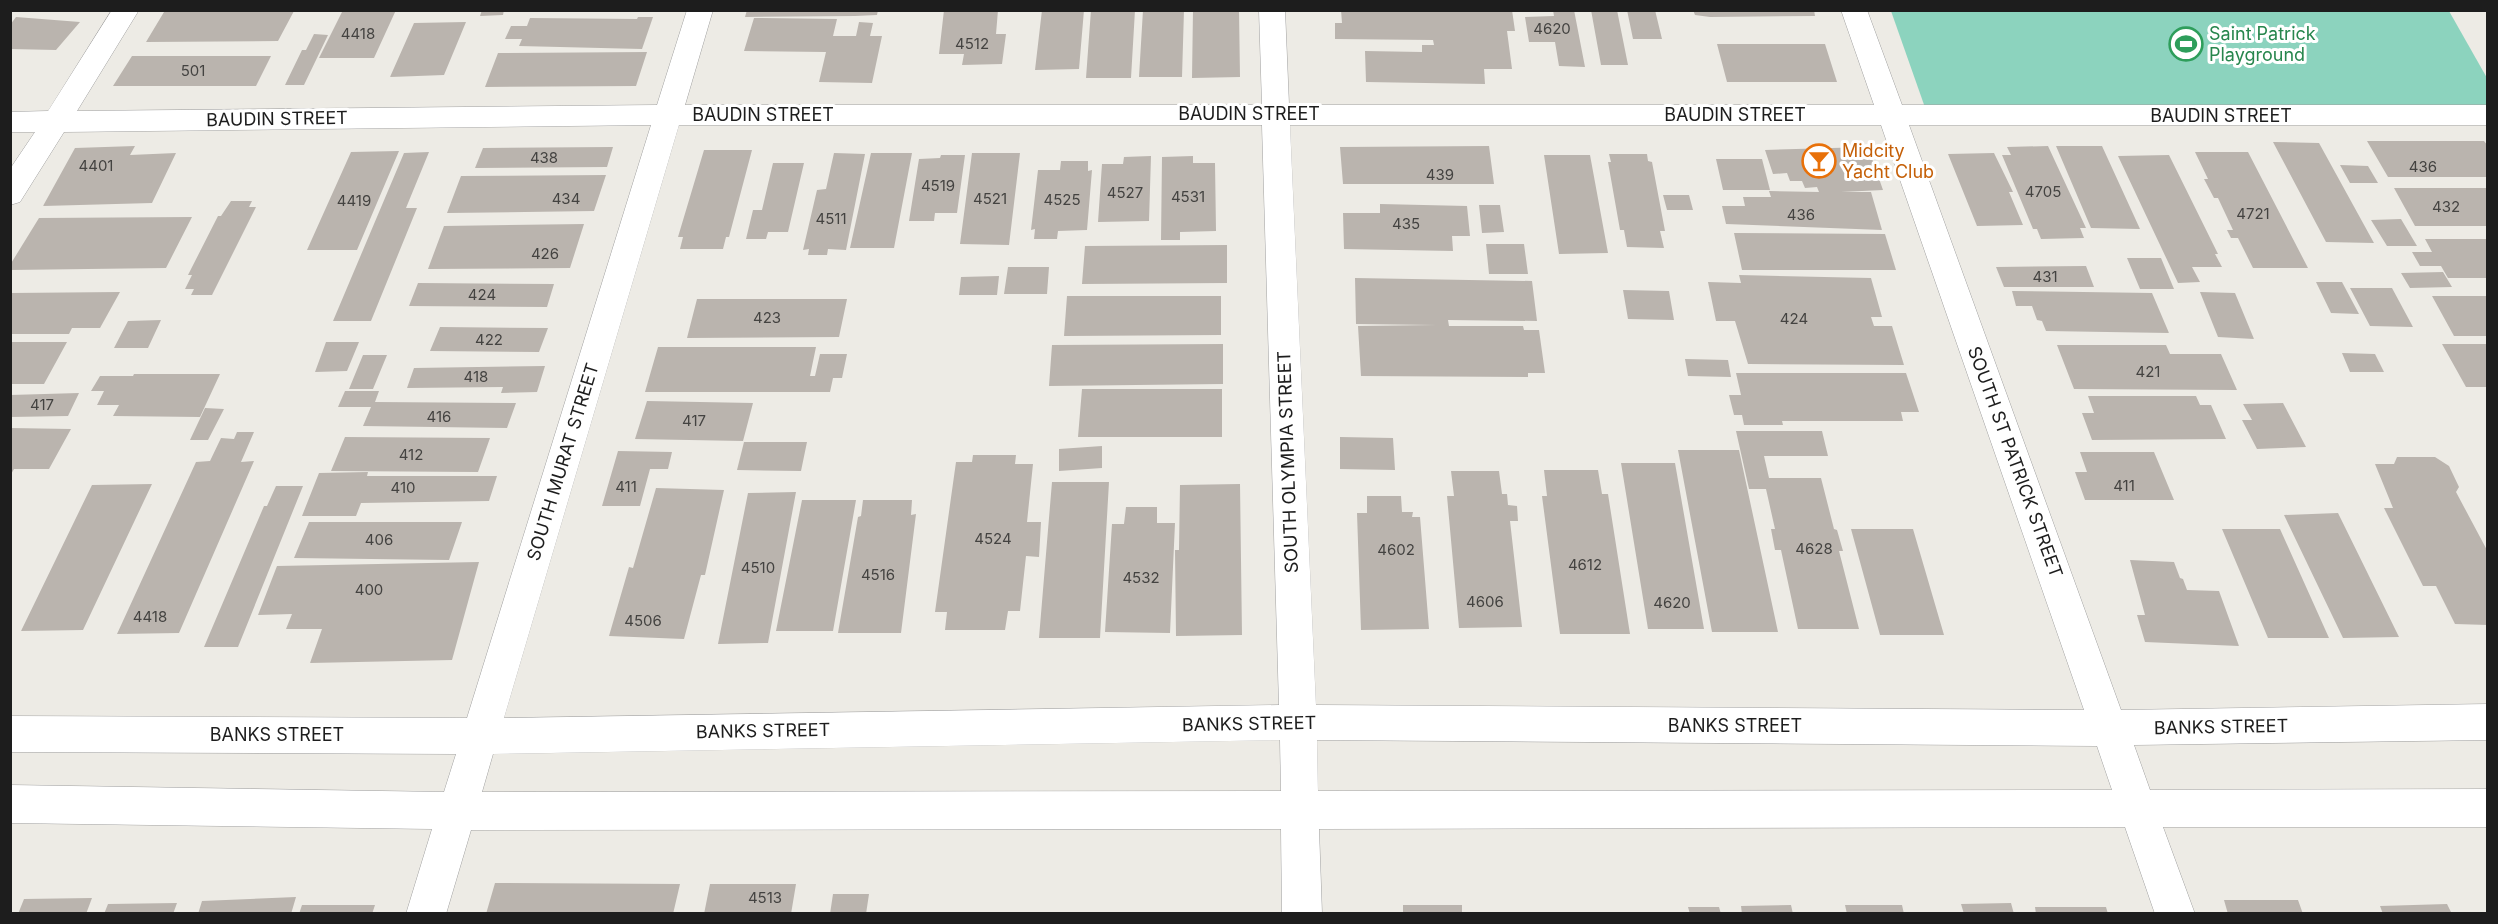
<svg xmlns="http://www.w3.org/2000/svg" width="2498" height="924" font-family="Inter,sans-serif">
<style>
.pitch{fill:#8cd3be}
.building{fill:#bab4ae}
.lines{fill:none;stroke-linecap:round;stroke-linejoin:round}
.street-casing{stroke:#a1a1a1;stroke-width:1}
.street{fill:#fff;fill-rule:evenodd}
.labels{text-anchor:middle;stroke-width:6;stroke-linejoin:round;paint-order:stroke}
.number-label{font-size:15px;fill:#444341}
.leisure-label{font-size:18px;fill:#27864d;stroke:#fff;text-anchor:start}
.street-label{font-size:18px;fill:#1d1d1d;stroke:#fff}
.food-label{font-size:18px;fill:#c56008;stroke:#fff;text-anchor:start}
</style>
<rect width="100%" height="100%" fill="#edebe5"/>
<path class="pitch" d="M1891,11H2449L2487,78V115L1928,116Z"/>
<path class="building" d="M343,10H396L374,58H319Z
M482,10H504L503,15L480,16Z
M747,10H878L877,15L855,16L745,17Z
M944,10H998L996,34H1006L1002,64L962,65L964,54H939Z
M1042,10H1084L1079,69L1035,70Z
M1091,10H1135L1131,78H1086Z
M1143,10H1184L1182,77H1139Z
M1193,10H1239L1240,77L1192,78Z
M1341,10H1512L1515,31H1507L1512,69H1484L1485,84L1366,82L1365,51L1422,52V45H1434L1433,40L1335,39V23H1342Z
M1553,10H1574L1585,67L1559,66L1555,42H1529L1525,17L1554,16Z
M1591,10H1617L1628,65H1601Z
M1627,10H1655L1662,39H1633Z
M1693,10H1814L1815,16L1710,17L1695,15Z
M294,11L278,41L146,42L164,12Z
M16,17L80,22L56,50L10,49V25Z
M638,17H653L642,49L519,46L522,39H505L511,26H527L530,18L637,19Z
M754,18L837,19L833,36H856L859,22L873,23L870,36H882L872,83L819,82L826,52L744,51Z
M466,22L444,75L390,77L414,23Z
M314,34L328,35L304,85H285L302,50H306Z
M1717,44H1825L1837,82H1727Z
M647,52L636,86L485,87L498,53Z
M132,56H271L256,86H113Z
M2367,141H2484L2488,146V177H2388Z
M2273,142L2319,143L2374,243L2326,242Z
M135,146L130,155L176,153L152,203L43,206L75,148Z
M1489,146L1494,184H1343L1340,147Z
M2048,146L2086,228H2080L2084,238L2041,239L2037,229H2033L2002,155H2011L2007,147Z
M2056,146H2102L2140,229L2091,228Z
M613,147L607,167L475,168L483,148Z
M1868,147L1883,190L1841,192H1871L1882,230L1726,224L1722,206H1745L1743,197H1771L1769,191L1819,192L1817,187L1805,188L1802,181H1790L1787,173L1773,174L1765,150Z
M704,150H752L729,237H726L723,249H680L683,237H678Z
M399,151L357,250H307L351,152Z
M429,152L406,208H417L371,321H333L404,153Z
M2195,152H2248L2308,268H2253L2238,238H2231L2227,230H2233L2218,198H2214L2204,179H2208Z
M834,153L865,154L846,250L828,249L827,255H808L809,249L803,250L817,190L826,189Z
M871,153H912L894,248H850Z
M972,153H1020L1009,245L960,244Z
M1994,153L2013,192H2009L2023,225L1977,226L1948,154Z
M1609,154H1647L1648,161L1652,162L1665,231H1660L1664,248L1627,247L1624,230H1620L1608,162H1611Z
M941,155H965L957,213H935L934,221H909L919,159L940,158Z
M1544,155H1590L1608,253L1559,254Z
M2169,155L2218,254H2215L2222,267H2192L2200,282L2178,283L2118,156Z
M1151,156L1149,221L1098,222L1102,164H1123L1124,157Z
M1193,156V163H1215L1216,231L1180,232V240H1161L1162,157Z
M1716,159H1762L1770,190H1723Z
M1061,161H1088V171L1092,170L1087,230L1058,231L1057,239H1034L1035,229L1031,230L1038,170H1060Z
M773,163H804L788,232H768L766,239H746L753,210H762Z
M2340,165L2368,166L2378,183H2350Z
M606,175L594,211L447,213L461,176Z
M2394,188H2488V226H2415Z
M1663,195H1689L1693,210H1667Z
M231,201H252L249,207H256L212,295H191L194,289H185L192,275H188L218,216H221Z
M1380,204L1467,206L1470,236H1452L1453,251L1344,249L1343,213H1380Z
M1479,205H1500L1504,232L1482,233Z
M192,217L166,268L10,270V265L39,218Z
M2401,219L2417,246H2387L2371,220Z
M584,224L570,268L428,269L444,226Z
M1734,233L1885,234L1896,270H1742Z
M2425,239H2488V278H2448L2441,266H2420L2412,252H2432Z
M1486,244H1524L1528,274H1489Z
M1227,245V283L1082,284L1085,246Z
M2127,258H2161L2174,289H2140Z
M2086,266L2094,287H2004L1996,267Z
M1008,267H1049L1047,294H1004Z
M2443,272L2452,287L2410,288L2401,273Z
M1739,275L1871,278L1882,317H1871L1874,326H1892L1904,365L1748,364L1735,321H1716L1708,282L1741,283Z
M999,276L997,295H959L961,277Z
M1355,278L1532,281L1537,321L1448,320L1449,326H1523L1524,330H1539L1545,373H1528V377L1361,376L1358,326L1436,325L1356,324Z
M2316,282H2342L2359,314L2331,313Z
M418,283L554,284L547,307L409,306Z
M2350,288H2392L2413,327L2370,326Z
M1623,290L1669,291L1674,320L1628,319Z
M2012,291L2152,293L2169,333L2046,331L2042,321L2037,320L2032,306H2016Z
M120,292L100,328H72L69,334H10V293Z
M2200,292L2235,293L2254,339L2218,337Z
M1067,296H1221V335L1064,336Z
M2432,296H2488V336H2454Z
M697,299H847L839,337L687,338Z
M161,320L148,348H114L128,321Z
M440,327L548,328L539,352L430,351Z
M10,342H67L44,384H10Z
M326,342H359L347,371L315,372Z
M1223,344V384L1049,386L1052,345Z
M2442,344H2488V387H2466Z
M2057,345H2166L2170,354H2221L2237,390L2074,389Z
M658,347H816L810,376H815L820,354H847L842,378H833L830,392H645Z
M2342,353L2375,354L2384,372H2350Z
M363,355H387L373,389H349Z
M1685,359L1728,360L1731,377L1688,376Z
M545,366L537,392L501,393L503,387L407,388L414,368Z
M1736,373H1906L1919,412H1901L1903,421H1782L1783,425H1744L1742,415H1734L1729,395H1741Z
M134,374H220L200,417L113,416L119,405H97L104,391H91L100,376H133Z
M1082,389H1222V437H1078Z
M345,391H379L375,402L516,403L507,428L363,426L371,407H338Z
M79,393L68,416L10,417V395Z
M2088,396H2196L2200,405H2211L2226,439L2092,440L2082,413H2094Z
M647,401L753,403L743,441L635,439Z
M2283,403L2306,447L2257,449L2242,420H2252L2243,404Z
M205,408L224,409L208,440H190Z
M10,428L71,429L49,469H14L10,476Z
M1736,431H1822L1828,456H1764L1769,478H1821L1834,529L1837,530L1843,551H1839L1859,629H1798L1781,550H1775L1771,529H1775L1766,489H1749Z
M237,432H254L241,462L254,461L179,633L117,634L196,462L210,461L221,438L234,439Z
M345,437L490,438L478,472L331,471Z
M1340,437L1393,438L1395,470L1340,469Z
M744,442H807L801,471L737,470Z
M1102,446V468L1059,471V449Z
M1678,450H1739L1778,632H1712Z
M618,451L672,452L668,469H650L640,506H602Z
M2080,452H2154L2174,500H2085L2075,472H2087Z
M973,455H1016L1015,464H1033L1027,522H1041L1039,557L1026,556L1020,611H1008L1005,630H945L947,612H935L956,462H972Z
M2397,457H2435L2449,466L2459,487L2456,492L2488,552V625L2455,624L2436,586H2423L2384,508H2393L2375,464H2394Z
M1621,463H1675L1704,629H1648Z
M1544,470H1598L1602,494H1608L1630,634H1560L1542,496H1547Z
M1451,471H1499L1502,494H1507L1508,505L1517,506L1518,521H1510L1522,627L1459,628L1447,496H1454Z
M368,472L367,476H497L489,501L361,503L356,516H302L319,473Z
M1052,482H1109L1100,638H1039Z
M152,484L83,630L21,631L92,485Z
M1240,484L1242,635L1176,636L1175,550H1179L1180,485Z
M276,486H303L238,647H204L264,506H267Z
M656,488L724,490L705,575H701L684,639L609,636L629,567L633,568Z
M796,492L768,643L718,644L748,493Z
M1367,496H1401L1402,512H1413L1412,517H1420L1429,629L1361,630L1357,513H1367Z
M802,500H856L833,631H776Z
M863,500H912L911,515L916,514L901,633H838L858,517L861,516Z
M1126,507H1157V523H1175L1170,633L1105,632L1112,524H1124Z
M2338,513L2399,637L2343,638L2284,515Z
M309,522H462L449,560L294,558Z
M1851,529H1913L1944,635H1880Z
M2222,529H2280L2329,638H2268Z
M2130,560L2174,562L2180,578L2183,579L2187,590L2219,591L2239,646L2145,642L2137,615H2145Z
M479,562L452,660L310,663L322,629H286L292,614L258,615L277,566Z
M495,883L680,884L673,914H486Z
M710,884H796L791,914H704Z
M833,894H869L866,914H830Z
M296,897L291,914H198L202,901Z
M92,898L86,914H18L24,899Z
M2224,900H2298L2303,914H2228Z
M177,903L173,914H104L108,904Z
M2011,903L2014,914H1964L1961,904Z
M2447,904L2452,914H2383L2380,906Z
M302,905H375L372,914H299Z
M1403,905H1462V914H1403Z
M1791,905L1793,914H1742L1741,906Z
M1845,905H1902L1904,914H1847Z
M1688,907H1719L1721,914H1690Z
M2035,907H2106L2108,914H2036Z"/>
<g class="lines">
<defs>
<path id="street" d="M112,10H139L77,111L657,105L687,10H713L685,105H1262L1259,10H1285L1289,105H1874L1841,10H1867L1902,105H2488V125H1909L2121,710L2488,704V740L2134,745L2150,790L2488,789V827H2163L2195,914H2155L2125,827L1319,829L1322,914H1282L1281,829L471,830L446,914H406L432,829L10,823V785L444,792L456,754L10,752V716L467,718L651,125L64,132L20,202L10,205V169L35,132H10V112L48,111ZM679,125H1262L1279,705L504,718ZM1290,125H1881L2084,710L1316,705ZM1280,740L1281,791L482,792L493,754ZM1317,740L2097,746L2112,790L1318,791Z"/>
</defs>
<use href="#street" class="street-casing"/>
<use href="#street" class="street"/>
</g>
<defs>
<symbol id="stadium-ring" viewBox="-11 -11 22 22"><circle r="9.5" fill="#fff" stroke="#2e9e5b" stroke-width="1.5"/><path d="M0-5a6.5 5 0 1 0 0 10a6.5 5 0 1 0 0-10ZM-3.5-1.8h7v3.6h-7Z" fill="#2e9e5b"/></symbol>
<symbol id="bar-ring" viewBox="-11 -11 22 22"><circle r="9.5" fill="#fff" stroke="#e8710a" stroke-width="1.5"/><path d="M-6-5H6L.8 .8V4.5H3.5V6h-7V4.5H-.8V.8Z" fill="#e8710a"/></symbol>
</defs>
<g fill-rule="evenodd">
<use href="#stadium-ring" x="2167" y="25" width="38" height="38"/>
<use href="#bar-ring" x="1800" y="142" width="38" height="38"/>
</g>
<g class="labels">
<g class="number-label">
<text x="1552" y="34">4620</text>
<text x="358" y="39">4418</text>
<text x="972" y="49">4512</text>
<text x="193" y="76">501</text>
<text x="544" y="163">438</text>
<text x="96" y="171">4401</text>
<text x="2423" y="172">436</text>
<text x="1440" y="180">439</text>
<text x="938" y="191">4519</text>
<text x="2043" y="197">4705</text>
<text x="1125" y="198">4527</text>
<text x="1188" y="202">4531</text>
<text x="566" y="204">434</text>
<text x="990" y="204">4521</text>
<text x="1062" y="205">4525</text>
<text x="354" y="206">4419</text>
<text x="2446" y="212">432</text>
<text x="2253" y="219">4721</text>
<text x="1801" y="220">436</text>
<text x="831" y="224">4511</text>
<text x="1406" y="229">435</text>
<text x="545" y="259">426</text>
<text x="2045" y="282">431</text>
<text x="482" y="300">424</text>
<text x="767" y="323">423</text>
<text x="1794" y="324">424</text>
<text x="489" y="345">422</text>
<text x="2148" y="377">421</text>
<text x="476" y="382">418</text>
<text x="42" y="410">417</text>
<text x="439" y="422">416</text>
<text x="694" y="426">417</text>
<text x="411" y="460">412</text>
<text x="2124" y="491">411</text>
<text x="626" y="492">411</text>
<text x="403" y="493">410</text>
<text x="993" y="544">4524</text>
<text x="379" y="545">406</text>
<text x="1814" y="554">4628</text>
<text x="1396" y="555">4602</text>
<text x="1585" y="570">4612</text>
<text x="758" y="573">4510</text>
<text x="878" y="580">4516</text>
<text x="1141" y="583">4532</text>
<text x="369" y="595">400</text>
<text x="1485" y="607">4606</text>
<text x="1672" y="608">4620</text>
<text x="150" y="622">4418</text>
<text x="643" y="626">4506</text>
<text x="765" y="903">4513</text>
</g>
<g class="leisure-label">
<text x="2209" y="40">Saint Patrick<tspan x="2209" dy="21">Playground</tspan></text>
</g>
<g class="street-label">
<text x="1249" y="120">BAUDIN STREET</text>
<text x="763" y="121">BAUDIN STREET</text>
<text x="1735" y="121">BAUDIN STREET</text>
<text x="2221" y="122">BAUDIN STREET</text>
<text transform="translate(277 119) rotate(-1)" y="6">BAUDIN STREET</text>
<text transform="translate(563 462) rotate(-73)" y="6">SOUTH MURAT STREET</text>
<text transform="translate(1288 462) rotate(-92)" y="6">SOUTH OLYMPIA STREET</text>
<text transform="translate(2015 462) rotate(70)" y="6">SOUTH ST PATRICK STREET</text>
<text transform="translate(1249 724) rotate(-1)" y="6">BANKS STREET</text>
<text x="1735" y="732">BANKS STREET</text>
<text transform="translate(2221 727) rotate(-1)" y="6">BANKS STREET</text>
<text transform="translate(763 731) rotate(-1)" y="6">BANKS STREET</text>
<text x="277" y="741">BANKS STREET</text>
</g>
<g class="food-label">
<text x="1842" y="157">Midcity<tspan x="1842" dy="21">Yacht Club</tspan></text>
</g>
</g>
<rect width="2498" height="924" fill="none" stroke="#1d1d1d" stroke-width="24"/>
</svg>
